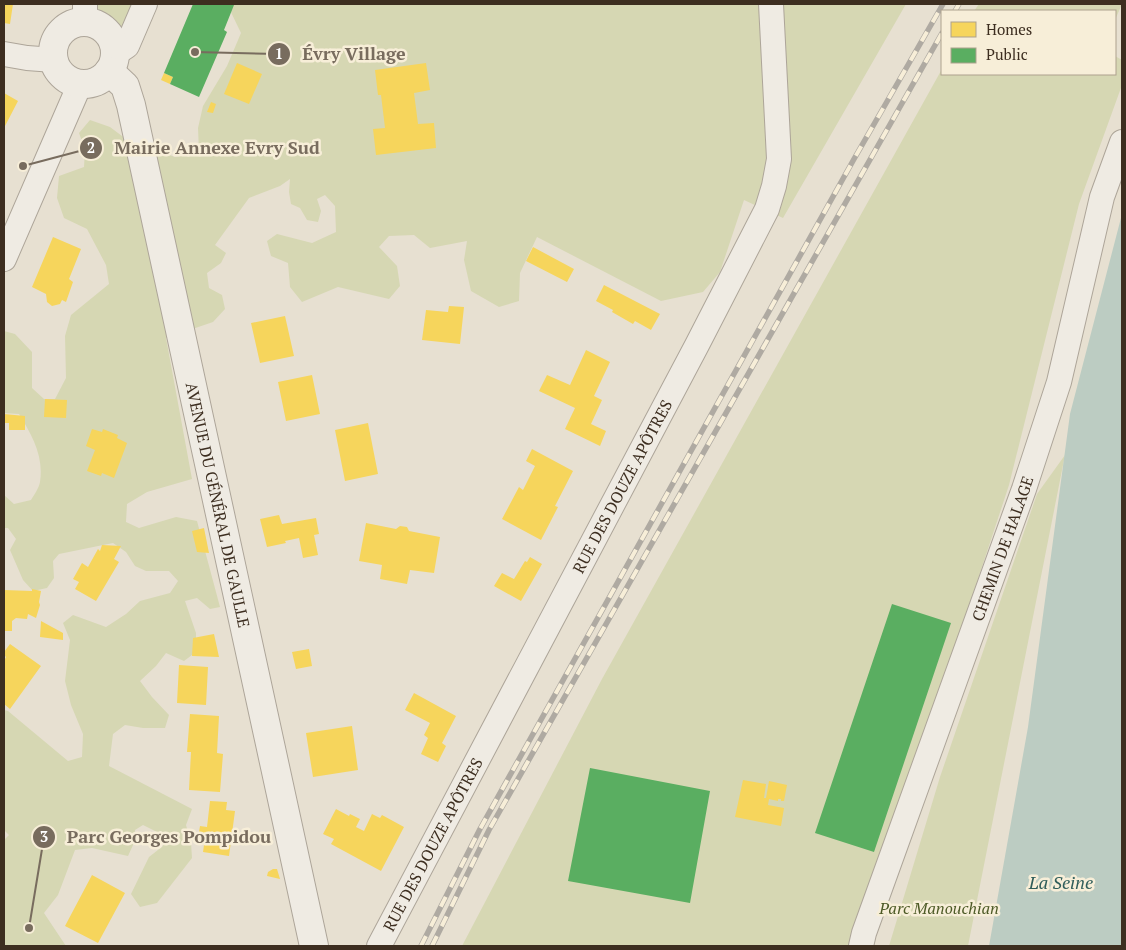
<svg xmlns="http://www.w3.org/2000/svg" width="1126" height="950" font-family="'PT Serif',serif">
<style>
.green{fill:#d6d7b3}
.water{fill:#bcccc2}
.homes{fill:#f6d55c}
.public{fill:#5aae61}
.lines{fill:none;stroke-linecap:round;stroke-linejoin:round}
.minor-casing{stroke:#ada599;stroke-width:26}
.tertiary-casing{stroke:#ada599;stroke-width:30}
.minor{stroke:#efebe3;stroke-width:24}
.tertiary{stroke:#efebe3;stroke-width:28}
.rail-casing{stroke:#afaaa2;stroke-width:5.5}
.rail{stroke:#f7eed8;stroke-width:4;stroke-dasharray:11;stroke-linecap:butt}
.labels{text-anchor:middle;stroke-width:5;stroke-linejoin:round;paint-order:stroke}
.street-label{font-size:16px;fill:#3d2e20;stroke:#f7eed8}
.park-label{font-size:16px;font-style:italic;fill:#4d5a26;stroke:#f7eed8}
.water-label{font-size:18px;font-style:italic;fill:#2f5d5a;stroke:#f7eed8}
.leader{fill:none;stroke:#786c5e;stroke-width:2}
.callout-dot{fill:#786c5e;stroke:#f7eed8;stroke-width:2}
.mark-label{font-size:15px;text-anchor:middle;font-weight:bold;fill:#fff}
.callout-label{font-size:18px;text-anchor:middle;font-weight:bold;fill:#786c5e;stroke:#f7eed8;stroke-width:5;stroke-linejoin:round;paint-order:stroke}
</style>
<rect width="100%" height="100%" fill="#e7e0d1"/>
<path class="green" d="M96,4H137L127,29H118L98,9Z
M227,4H906L783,218L744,200L720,272L703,292L661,301L537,237L520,273L519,301L499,307L471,291L464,260L467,241L430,248L414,235L389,236L379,247L397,266L400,286L389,299L338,287L302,302L290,287L288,263L271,256L267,241L277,234L312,243L336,232L335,206L325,195L317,199L321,211L318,222L307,220L300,208L291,204L289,192L290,179L280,186L249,198L215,245L226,253L221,263L207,273L209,288L222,295L225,309L213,322L166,338L192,479L147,492L127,504L126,522L139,528L176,517L197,521L220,607L210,609L197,598L185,601L196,633V652L184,661L166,653L156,666L140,681L152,697L169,715L165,728H143L125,725L113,734L109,766L192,809L186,825L191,843L192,858L157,903L140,907L131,894L149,857L163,846L159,833L143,825L135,830L133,845L128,856L92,848L75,850L58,895L44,913L66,946H4V840L9,835L4,830V710L8,711L68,761L82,757L83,734L71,705L65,681L70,640L63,623L73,615L106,627L126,614L140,601L170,593L178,581L169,571H146L135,566L126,552L113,543L59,554L53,561L54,578L47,588L33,591L23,580L10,550L16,539L8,528H4V495L14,504L31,500C34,495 39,488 40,482C44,456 32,435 19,414L4,413V331L15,334L32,352V388L44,399H55L66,378L65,336L71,315L109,284L106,265L87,229L64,218L57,198L59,176L84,167L85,150L79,133L90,120L110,127L126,139L175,157L199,152L198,128L203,106L227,66L241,33Z
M979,4H1122L1115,20V11H974Z
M1115,56L1122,60V85L1079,204L1009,485L857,946H462L602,679L942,69V74H1115Z
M1065,455L968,946H889L940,777L1037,494Z"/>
<path class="water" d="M1122,214V946H989L1028,727L1070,414Z"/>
<path class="homes" d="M4,4H13L10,24L4,23Z
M237,63L262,74L249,104L224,94Z
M426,63L430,90L414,93L418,124L434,123L436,148L376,155L373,129L385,128L381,95H378L375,70Z
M164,73L173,77L170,84L161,80Z
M4,93L18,101L4,128Z
M211,102L216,104L213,113L207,112Z
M53,237L81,249L69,279L73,282L66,302L62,300L60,304L52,306L47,302L46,294L32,287Z
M533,247L574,269L567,282L526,261Z
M604,285L660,314L651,330L635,321L633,324L612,312L613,310L596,301Z
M449,306L464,307L460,344L422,340L426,310L448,312Z
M285,316L294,356L260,363L251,323Z
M586,350L610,362L594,396L602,400L591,424L606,431L600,446L565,429L575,408L539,391L547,375L570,385Z
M312,375L320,414L286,421L278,382Z
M45,399L67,400L66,418L44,417Z
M4,414L25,416V430H9V423H4Z
M368,423L378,474L345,481L335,430Z
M92,429L102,432L103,429L118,435L117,438L127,443L114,478L102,473L101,476L87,471L95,450L86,446Z
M532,449L573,471L555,506L558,507L541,540L502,519L519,487L523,490L535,466L526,461Z
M279,515L282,524L316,518L319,534L314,535L318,555L303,558L299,538L285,541L286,543L267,547L260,519Z
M366,523L396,529L400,526L407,527L409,531L440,537L434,573L410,570L407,584L380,579L382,565L359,561Z
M204,528L209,553L197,552L192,531Z
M102,545L121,546L114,559L119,562L96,601L75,589L79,582L73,579L82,563L88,567L98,549L100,551Z
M530,557L542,564L521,601L494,586L502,573L514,579L525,561L527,562Z
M32,589L41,591L39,602L40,605L36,618L28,614L27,619L16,618L12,621V631H4V590L32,591Z
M41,621L63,633V640L40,637Z
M214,634L219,657L192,656L193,638Z
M10,644L41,666L10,709L4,704V661L6,657L4,655V652Z
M309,649L312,666L296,669L292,652Z
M179,665L208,667L206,705L177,703Z
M414,693L456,716L442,743L446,746L438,762L421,754L428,738L424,735L430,723L405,710Z
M190,714L219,716L217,753L223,754L220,792L189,790L191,752H187Z
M352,726L358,770L313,777L306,733Z
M743,780L766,784L764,798H766L769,781L787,785L784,801H781V799H778V801L769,799L768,805L784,808L781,826L735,817Z
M210,801L227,802L226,810L235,811L229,856L203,852L204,845L197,844L200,826L207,827Z
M336,809L349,816L350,814L360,819L356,827L364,831L372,814L380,818L382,815L404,827L381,871L331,844L334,839L323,834Z
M273,869H277L280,879L267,876L268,872Z
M92,875L125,893L98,943L65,926Z"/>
<path class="public" d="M193,4H231L234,5L224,30L227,32L199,97L170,84L173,77L164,73Z
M892,604L951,623L874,852L815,833Z
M590,768L710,791L690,903L568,881Z"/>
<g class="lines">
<defs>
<g id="minor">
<path d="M85,4V22"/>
<path d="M4,54L27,58L54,60"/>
<path d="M115,54L127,46L145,4"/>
<path d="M4,259L80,84"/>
<path id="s1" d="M379,946L697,345L767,209L774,186L779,159L771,4"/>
<path id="s2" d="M861,946L864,933L1024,489L1059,382L1102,197L1122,142"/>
</g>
<g id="tertiary">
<circle cx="84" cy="53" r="31"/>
<path id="s3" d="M109,71L125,86L131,105L314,946"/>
</g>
</defs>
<use href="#minor" class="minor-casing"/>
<use href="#tertiary" class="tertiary-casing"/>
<use href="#minor" class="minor"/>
<use href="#tertiary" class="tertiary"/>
<defs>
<path id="rail" d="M955,11L959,4
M421,946L480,829L854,159L943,4
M432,946L489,830L942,33"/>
</defs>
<use href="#rail" class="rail-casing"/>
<use href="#rail" class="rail"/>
</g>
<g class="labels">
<g class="street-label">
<text dy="6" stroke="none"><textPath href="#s1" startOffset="520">RUE DES DOUZE APÔTRES</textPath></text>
<text dy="6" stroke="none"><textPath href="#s3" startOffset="451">AVENUE DU GÉNÉRAL DE GAULLE</textPath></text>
<text dy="6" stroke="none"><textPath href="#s2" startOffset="422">CHEMIN DE HALAGE</textPath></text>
<text dy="6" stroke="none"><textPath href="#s1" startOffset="115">RUE DES DOUZE APÔTRES</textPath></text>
</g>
<g class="park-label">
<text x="939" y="914">Parc Manouchian</text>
</g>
<g class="water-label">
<text x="1061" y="889">La Seine</text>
</g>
</g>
<path class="leader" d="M195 52L279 54M23 166L91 148M29 928L44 837"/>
<g class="callout-dot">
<circle cx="195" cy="52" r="5"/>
<circle cx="23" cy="166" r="5"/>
<circle cx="29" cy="928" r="5"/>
<circle cx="279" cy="54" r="12"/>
<circle cx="91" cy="148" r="12"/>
<circle cx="44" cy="837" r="12"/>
</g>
<g class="mark-label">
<text x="279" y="59">1</text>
<text x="91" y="153">2</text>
<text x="44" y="842">3</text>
</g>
<g class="callout-label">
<text x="354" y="60">Évry Village</text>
<text x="217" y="154">Mairie Annexe Evry Sud</text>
<text x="169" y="843">Parc Georges Pompidou</text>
</g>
<rect width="1126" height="950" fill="none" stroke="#3d2e20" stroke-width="10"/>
<rect x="941" y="10" width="175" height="65" fill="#f7eed8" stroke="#ada18e"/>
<rect x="951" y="22" width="25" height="15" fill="#f6d55c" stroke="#ada18e"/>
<text x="986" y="35" font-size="15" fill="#3d2e20">Homes</text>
<rect x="951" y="48" width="25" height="15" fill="#5aae61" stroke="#ada18e"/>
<text x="986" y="60" font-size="15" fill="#3d2e20">Public</text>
</svg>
